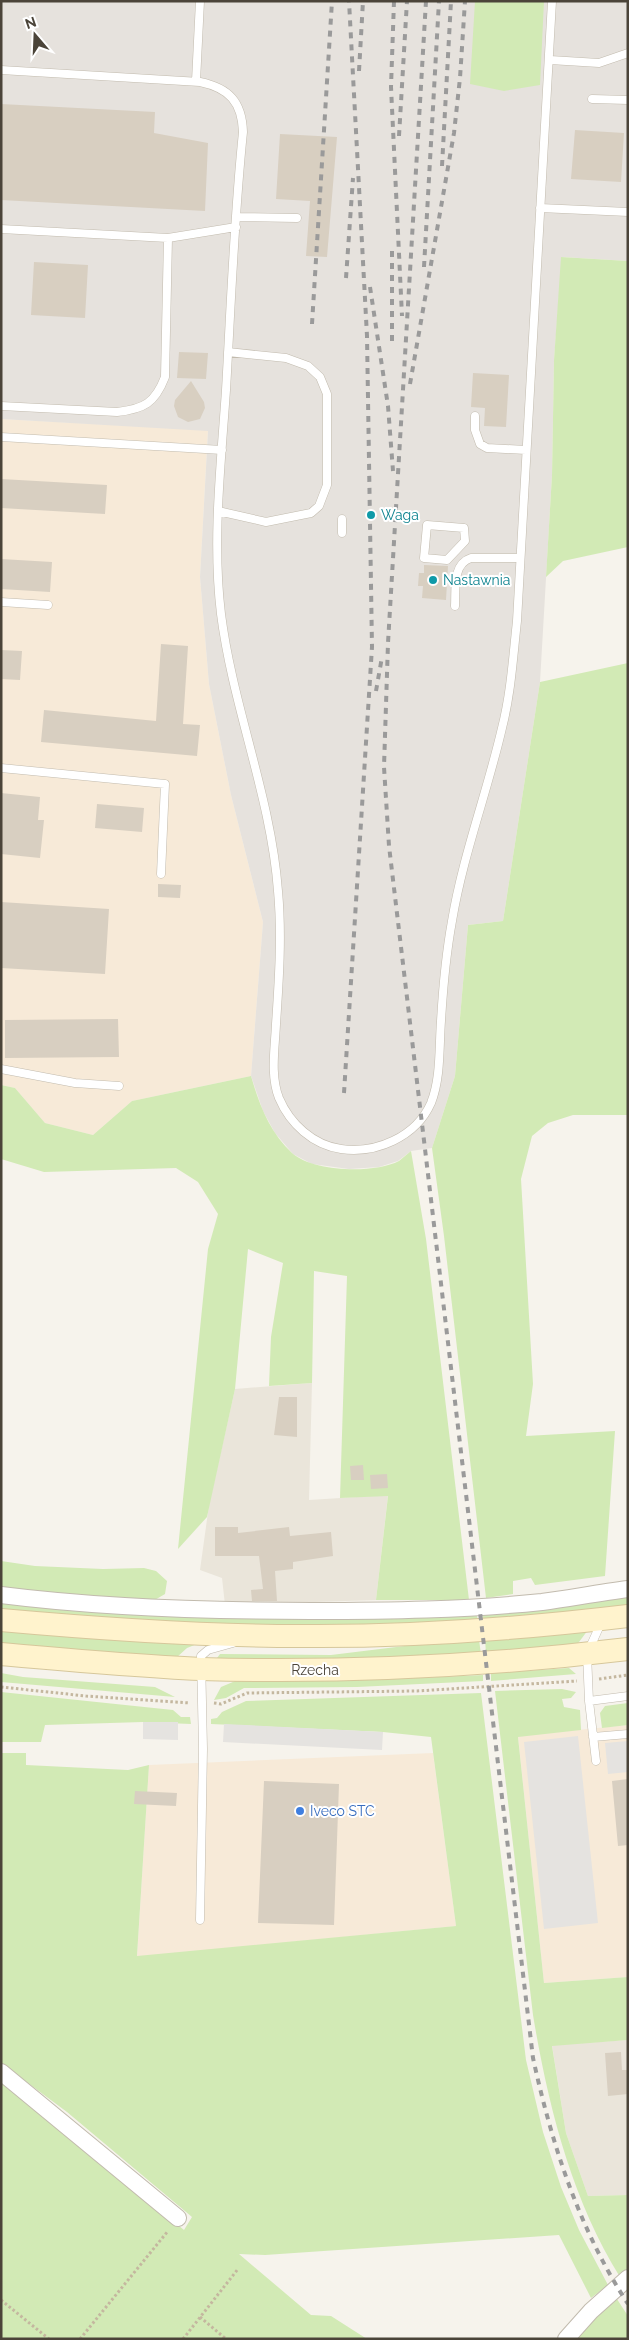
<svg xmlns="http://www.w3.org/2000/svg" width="629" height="2340" font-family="Raleway,sans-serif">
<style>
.residential{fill:#eae5da}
.commercial{fill:#f7ead8}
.industrial{fill:#e6e2dd}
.green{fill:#d2eab5}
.parking{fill:#e5e3e0}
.building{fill:#d8cfc1}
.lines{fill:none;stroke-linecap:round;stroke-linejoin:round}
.lane-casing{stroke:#c2bbae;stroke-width:9}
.street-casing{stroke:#c2bbae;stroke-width:18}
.secondary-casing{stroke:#d6c79b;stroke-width:24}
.path{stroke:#c4b79f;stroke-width:3;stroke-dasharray:2.5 2.5;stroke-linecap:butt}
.lane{stroke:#fff;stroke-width:8}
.street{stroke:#fff;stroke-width:16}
.secondary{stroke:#fff3cd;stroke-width:22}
.rail{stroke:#9a9a9a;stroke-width:4;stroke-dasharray:6 6;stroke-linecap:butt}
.culture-dot{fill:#0f9aa8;stroke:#fff;stroke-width:2}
.shop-dot{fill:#3f7fe0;stroke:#fff;stroke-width:2}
.labels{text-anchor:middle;stroke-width:4;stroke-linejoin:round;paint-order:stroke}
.culture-label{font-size:14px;fill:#0d838f;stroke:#fff;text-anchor:start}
.street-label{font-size:14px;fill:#4b4439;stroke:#fff}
.shop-label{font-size:14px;fill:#366cbe;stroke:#fff;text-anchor:start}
</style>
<rect width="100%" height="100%" fill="#f6f3ec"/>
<path class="residential" d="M312,1383L309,1500L388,1495L376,1600L225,1605L222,1578L200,1570L209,1505L235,1389Z
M628,2040V2195L588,2196L566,2133L552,2045Z"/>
<path class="commercial" d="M1,419L208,430L200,577L209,684L231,795L263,922L251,1076L132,1101L93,1135L45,1123L15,1088L1,1085Z
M628,1725V1977L544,1983L518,1736Z
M433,1753L456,1926L137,1957L149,1765Z"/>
<path class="industrial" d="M1,1H628V261L562,257L554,360L552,475L540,682L503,921L468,925L455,1076L432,1148L411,1151L398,1161L379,1167L349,1169L312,1164L293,1154L275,1133L263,1111L251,1076L263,922L231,795L209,684L200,577L208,431L1,419Z"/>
<path class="green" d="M475,1H544L540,85L504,91L470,84Z
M561,257L628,261V547L563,561L546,577L552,475L554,360Z
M628,663V1115H573L548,1123L532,1136L521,1179L533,1384L526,1436L615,1431L605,1576L535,1585L531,1578L513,1581V1594L486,1598L444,1236L432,1148L455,1076L468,925L503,921L540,682Z
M251,1076C259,1104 270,1133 292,1153C313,1172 374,1174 399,1161C403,1158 407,1154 411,1151L426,1239L469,1600H376L388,1496L340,1498L347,1276L314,1271L312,1383L269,1386L271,1337L283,1263L248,1249L235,1389L207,1517L178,1549L208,1249L218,1214L198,1182L176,1168L44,1172L1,1159V1085L15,1088L45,1123L93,1135L132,1101Z
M1,1561L35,1566L103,1569L144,1568L156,1571L167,1581L165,1594L153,1601L12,1589L1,1586Z
M628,1596V1606L483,1620L482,1612Z
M1,1600L170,1616L275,1619L476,1613L478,1620C404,1624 329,1629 254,1627C170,1624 85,1617 1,1609Z
M1,1630L197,1644L187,1648L176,1658L1,1644Z
M588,1630L576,1646L486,1654L485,1639Z
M479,1640L481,1654L409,1658H217L220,1654L331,1655L429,1643Z
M569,1668L576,1674L491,1681V1673Z
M1,1673L23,1677L155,1687L175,1697L1,1682Z
M483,1675V1681L357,1687L244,1688L226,1698L214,1700L221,1687L240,1679L372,1680Z
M562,1689L576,1692L571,1698L562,1699L564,1707L580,1710L581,1730L518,1737L544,1983L628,1977V2040L552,2046L566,2133L588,2196L628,2195V2270L620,2277C571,2198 548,2105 533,2015L495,1691Z
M1,1692L173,1710L181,1717H190L191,1724L143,1722L45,1725L41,1742H1Z
M481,1693L526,2060L543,2132L561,2187L579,2230L608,2285L591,2298L559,2235L265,2255L239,2254L311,2315L331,2316L367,2339H1V2079L184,2230L192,2217L67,2112L1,2063V1753H26V1765L128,1770L149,1765L137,1956L456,1926L431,1737L383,1732L211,1724V1719L217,1718L222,1712L246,1701Z
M628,1703V1725L602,1728L600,1713L605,1706Z
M615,2296L628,2316V2339H575Z"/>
<path class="parking" d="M143,1722H178V1740L143,1739Z
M224,1724L383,1732L382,1750L223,1742Z
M578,1736L598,1923L544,1929L524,1742Z
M628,1741V1772L608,1774L605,1743Z"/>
<path class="building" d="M1,104L155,112L154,133L208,143L205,211L1,200Z
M575,130L624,133L621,182L571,179Z
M280,134L337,137L327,257L306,256L310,201L276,199Z
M34,262L88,265L85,318L31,315Z
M179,352L208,353L206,379L177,378Z
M473,373L509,375L506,427L484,426L485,408L471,407Z
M191,381L204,402L205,408L200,419L188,422L178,417L174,406L175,400Z
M1,479L107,485L105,514L1,508Z
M1,559L52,562L50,592L1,589Z
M424,565L448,566L446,600L422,598L423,586H418L419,573H424Z
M161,644L188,646L183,724L200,725L197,756L41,742L44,710L156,721Z
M1,650L22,651L20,680L1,679Z
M1,793L40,797L38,820H44L40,858L1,854Z
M97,804L144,808L142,832L95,828Z
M158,884L181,885L180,898L158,897Z
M1,902L109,909L105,974L1,968Z
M118,1019L119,1057L5,1058V1020Z
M279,1397H297V1437L274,1435Z
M363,1465L364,1480H351L350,1466Z
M387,1474L388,1488L371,1489L370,1475Z
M215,1527H238V1533L289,1527L290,1536L331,1532L333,1556L293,1562V1569L275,1571L277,1601H252L251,1590L263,1589L259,1556H215Z
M628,1779V1845L618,1846L612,1781Z
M264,1781L339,1784L334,1925L258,1923Z
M135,1791L177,1793L176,1806L134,1804Z
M621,2052L622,2070H628V2094L608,2096L605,2053Z"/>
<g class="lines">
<defs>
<path id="lane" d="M550,60L599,63L628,53
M1,70L200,82C229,88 242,102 243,132C234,218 231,304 226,390C221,464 212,540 221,614C233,708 271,797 278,891C282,935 279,980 276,1024C275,1048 270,1075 279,1098C290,1124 313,1145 341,1149C376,1154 416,1137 431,1103C441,1078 439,1047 441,1021C443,987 446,954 452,921C463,855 487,793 502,728C511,693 513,657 517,621L552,1
M196,81L200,1
M592,99L628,100
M540,208L628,212
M237,217L297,218
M1,229L168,238L165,377C155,403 144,409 117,412L1,406
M168,238L236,227
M475,416V430L480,444L487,448L526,450
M1,437L222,450
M218,511L266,522L311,513L319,506L327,485V394L320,377L308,366L286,358L228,352
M342,519V533
M427,525L464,528L465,541L447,560L424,558Z
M1,602L48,605
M455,606C456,589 452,564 471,558H520
M1,768L165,784L161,874
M1,1069L75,1083L119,1086
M601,1623L587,1654L589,1701L628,1696
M589,1701L596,1761
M593,1737L628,1734
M200,1920L203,1749L201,1656L208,1650L233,1643"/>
<path id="street" d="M1,1595C104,1608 207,1611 311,1611C388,1611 465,1610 542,1602C570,1598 599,1593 628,1589
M1,2072L178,2218
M566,2339L591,2311L628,2278"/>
<path id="secondary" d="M1,1620C101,1629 200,1636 300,1636C409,1637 519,1629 628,1616
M1,1654C68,1660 134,1666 201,1669C344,1673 486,1666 628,1649"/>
</defs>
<use href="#lane" class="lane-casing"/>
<use href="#street" class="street-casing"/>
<use href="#secondary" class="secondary-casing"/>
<path class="path" d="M599,1679L628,1675
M1,1687L86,1696L190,1703
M214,1703L221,1704L247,1693L417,1691L577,1681
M1,2300L49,2339
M200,2317L226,2339
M80,2339L168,2231
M183,2339L238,2269"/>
<use href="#lane" class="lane"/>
<use href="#street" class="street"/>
<use href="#secondary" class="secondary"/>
<path class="rail" d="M394,1L391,87L402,316
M426,1L388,643L384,767L389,846L533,2058C552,2145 579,2229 628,2304
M359,71L363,1
M399,136L407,1
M442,166L451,1
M392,251V342
M424,267L439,1
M346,278L353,178
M370,287L388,406L393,471
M312,324L332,1
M410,384L454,133L460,78L465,1
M376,691L382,657
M344,1093L372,647L367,336L349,1"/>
</g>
<g class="culture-dot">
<circle cx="371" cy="515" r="5"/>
<circle cx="433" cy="580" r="5"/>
</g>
<circle class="shop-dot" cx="300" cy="1811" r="5"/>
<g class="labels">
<g class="culture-label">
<text x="381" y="520">Waga</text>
<text x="443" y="585">Nastawnia</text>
</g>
<g class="street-label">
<text x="315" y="1675">Rzecha</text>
</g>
<g class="shop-label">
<text x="310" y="1816">Iveco STC</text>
</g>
</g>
<rect width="629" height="2340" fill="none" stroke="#4b4439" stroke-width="5"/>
<g transform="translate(35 35) rotate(341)" stroke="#ffffff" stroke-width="4" paint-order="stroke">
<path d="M0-4L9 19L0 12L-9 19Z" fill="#4b4439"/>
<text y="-8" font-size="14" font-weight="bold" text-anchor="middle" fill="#4b4439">N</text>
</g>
</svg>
